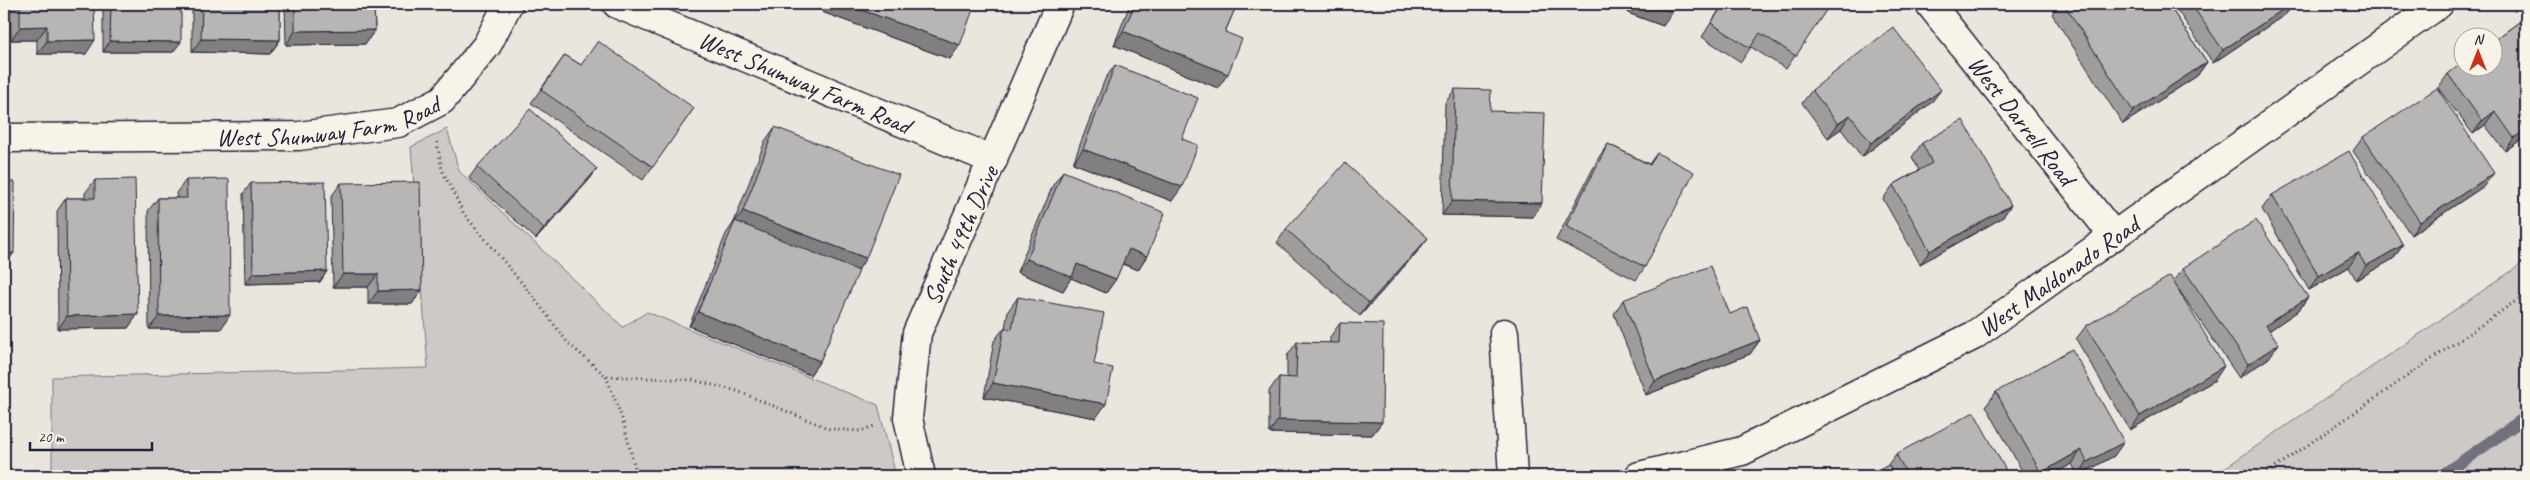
<svg xmlns="http://www.w3.org/2000/svg" width="2530" height="480" font-family="Caveat,sans-serif">
<style>
.green{fill:#cdc9c6;stroke:#787680}
.lines{fill:none;stroke-linecap:round;stroke-linejoin:round}
.stream{stroke:#716f7b;stroke-width:12}
.minor-casing{stroke:#22223b;stroke-width:31}
.path{stroke:#22223b;stroke-width:3;stroke-dasharray:1 4;stroke-linecap:butt}
.minor{stroke:#f7f3e8;stroke-width:28}
.wall{fill:#9e9d9c;stroke:#22223b}
.shaded-wall{fill:#817f7f;stroke:#22223b}
.building{fill:#b8b6b5;stroke:#22223b}
.labels{text-anchor:middle;stroke-width:5;stroke-linejoin:round;paint-order:stroke}
.street-label{font-size:25px;fill:#22223b;stroke:#f7f3e8}
</style>
<rect width="100%" height="100%" fill="#eae6de"/>
<filter id="ink" filterUnits="userSpaceOnUse"><feTurbulence type="fractalNoise" baseFrequency=".02" numOctaves="2"/><feDisplacementMap in="SourceGraphic" scale="10" xChannelSelector="R" yChannelSelector="G"/><feConvolveMatrix kernelMatrix="1 2 1 2 8 2 1 2 1" color-interpolation-filters="sRGB"/></filter>
<g filter="url(#ink)">
<path class="green" d="M447,129L459,171L623,327L647,312L878,405L896,476H52V377L428,368L411,147Z
M2526,261V476H2213Z"/>
<g class="lines">
<path class="stream" d="M2441,476L2526,417"/>
<defs>
<g id="minor">
<path d="M617,4L993,160"/>
<path d="M1930,4L2114,236"/>
<path id="s1" d="M4,138L299,136L398,123L442,100L487,45L508,4"/>
<path d="M1504,333L1513,476"/>
<path d="M921,476L908,418L917,333L1060,4"/>
<path d="M1639,476L1742,451L1973,336L2439,4"/>
</g>
</defs>
<use href="#minor" class="minor-casing"/>
<path class="path" d="M437,142L442,170L464,214L531,294L568,343L606,376L693,380L737,391L830,429L861,431L874,426
M606,376L623,421L637,476
M2263,476L2526,294"/>
<use href="#minor" class="minor"/>
</g>
<path class="wall" d="M10,4H94L86,54H37V40H11Z
M103,4H181L173,52H103Z
M192,4H280V40L270,54L192,52Z
M285,4H374L375,30L365,44L286,45Z
M825,4H975L950,59L822,12Z
M1130,4H1237L1225,32L1218,88L1114,45Z
M1632,4H1676L1663,26L1628,13Z
M1723,4H1830L1786,69L1751,47L1741,62L1702,37Z
M2059,4H2168L2207,62L2197,76L2123,124L2052,14Z
M2173,4H2293L2286,14L2213,63Z
M2526,17V136L2505,151L2485,125L2473,134L2438,88L2448,74Z
M565,55L581,65L694,108L643,180L531,103Z
M1115,65L1172,201L1073,163L1105,79Z
M1455,89L1490,111L1542,203L1533,217L1442,215L1445,103Z
M1812,90L1931,103L1862,157L1841,129L1828,138L1802,103Z
M775,127L858,270L820,361L810,375L689,326L726,234L734,222L765,141Z
M2363,137L2484,186L2411,235L2353,151Z
M1922,143L2011,205L2002,218L1920,264L1883,199L1893,185L1919,170L1912,157Z
M1608,144L1649,164L1657,153L1645,267L1636,280L1556,240L1599,157Z
M477,167L597,169L589,180L536,239L469,178Z
M1063,171L1138,270L1122,264L1116,279L1106,293L1071,278L1063,291L1017,272L1053,185Z
M95,180L138,314L128,328L58,329L57,211L66,198H85V193Z
M186,180L221,329H149L148,211L158,198H177L176,193Z
M251,183L327,271L320,282L245,284L243,194Z
M341,183L422,290L412,304H368V287H333L331,197Z
M2272,195L2403,245L2393,259L2356,280L2349,267L2309,290L2262,209Z
M1286,229L1418,251L1360,316L1277,243Z
M2183,268L2308,297L2298,311L2270,330L2269,358L2239,378L2179,290L2215,380L2130,430L2076,339L2086,326L2174,281Z
M1018,297L1094,364L1096,418L984,397L994,341L1004,328H1005L1008,311Z
M1623,300L1730,314L1760,340L1750,354L1646,395L1614,314Z
M1340,323L1382,422L1372,435L1269,433V391L1279,377L1287,378V356L1297,342L1330,343V337Z
M1996,392L2114,456L2078,476L2072,464L2050,476H2025L1986,406Z
M1896,454L2009,476H1866L1887,466Z"/>
<path class="shaded-wall" d="M828,4H845L960,45L950,59L822,12Z
M1635,4H1649L1672,12L1663,26L1628,13Z
M2291,4H2293L2286,14L2213,63L2223,50Z
M47,26L37,40H11L20,27Z
M375,30L365,44L286,45L295,31Z
M1123,31L1228,74L1218,88L1114,45Z
M201,39L280,40L270,54L192,52Z
M95,40L86,54H37L47,41Z
M110,41L181,42L173,52H103Z
M2207,62L2197,76L2123,124L2133,111Z
M1941,90L1931,103L1862,157L1871,143Z
M2495,111L2485,125L2473,134L2482,121Z
M1850,115L1841,129L1828,138L1838,124Z
M2526,129V136L2505,151L2514,138Z
M1083,149L1182,187L1172,201L1073,163Z
M597,169L589,180L536,239L544,228Z
M2494,173L2484,186L2411,235L2420,222Z
M1452,201L1542,203L1533,217L1442,215Z
M2011,205L2002,218L1920,264L1930,251Z
M743,211L866,258L857,272L733,224Z
M1428,238L1418,251L1360,316L1369,303Z
M2403,245L2393,259L2356,280L2366,266Z
M1129,249L1147,256L1138,270L1119,262Z
M4,253H14L4,266Z
M2358,253L2349,267L2309,290L2319,276Z
M1027,259L1077,264L1116,279L1106,293L1071,278L1063,291L1017,272Z
M327,271L320,282L245,284L253,273Z
M343,274H378L368,287H333Z
M422,290L412,304H368L378,291Z
M2308,297L2298,311L2257,339L2266,325Z
M698,312L820,361L810,375L689,326Z
M138,314L128,328L58,329L67,316Z
M230,315L221,329H149L159,316Z
M1760,340L1750,354L1646,395L1655,381Z
M2279,344L2269,358L2239,378L2248,364Z
M2224,366L2215,380L2130,430L2140,416Z
M993,383L1106,404L1096,418L984,397Z
M1278,420L1382,422L1372,435L1269,433Z
M2124,442L2114,456L2078,476L2087,462Z
M2081,450L2072,464L2050,476H2039L2041,473Z"/>
<path class="building" d="M20,4H94L95,40L47,41V26L20,27Z
M111,4H181V42L110,41Z
M202,4H280V40L201,39Z
M295,4H374L375,30L295,31Z
M845,4H975L960,45Z
M1135,4H1237L1225,32L1242,39L1228,74L1123,31Z
M1649,4H1676L1672,12Z
M1724,4H1830L1796,56L1760,33L1750,48L1711,23Z
M2064,4H2168L2207,62L2133,111Z
M2191,4H2291L2223,50Z
M2526,17V129L2514,138L2495,111L2482,121L2448,74L2462,63V68H2492V42Z
M1893,27L1941,90L1871,143L1850,115L1838,124L1812,90Z
M598,41L694,108L653,167L541,90L565,55L581,65Z
M1115,65L1198,98L1182,139L1198,145L1182,187L1083,149Z
M2437,88L2494,173L2420,222L2363,137Z
M1455,89L1491,90L1490,111L1545,113L1542,203L1452,201Z
M530,109L597,169L544,228L477,167Z
M1963,120L2011,205L1930,251L1893,185L1932,163L1922,143Z
M775,127L899,175L866,258L743,211Z
M1608,144L1650,165L1657,153L1694,172L1645,267L1566,226Z
M2349,151L2403,245L2366,266L2358,253L2319,276L2272,195Z
M1345,163L1428,238L1369,303L1286,229Z
M1063,171L1165,213L1147,256L1129,249L1116,279L1077,264L1072,277L1027,259Z
M135,179L138,314L67,316L66,198H95V180Z
M229,179L230,315L159,316L158,198H187L186,180Z
M4,181L15,182L14,253H4Z
M325,182L327,271L253,273L251,183Z
M420,182L422,290L378,291V274H343L341,183Z
M2256,220L2308,297L2266,325L2279,344L2248,364L2183,268Z
M735,221L859,271L820,361L698,312Z
M1710,266L1730,314L1747,307L1760,340L1655,381L1623,300Z
M2170,276L2224,366L2140,416L2086,326Z
M1018,297L1104,313L1094,364L1113,368L1106,404L993,383L1004,328L1012,329Z
M1340,323L1383,324L1382,422L1278,420L1279,377L1296,378L1297,342L1339,343Z
M2072,349L2124,442L2087,462L2081,450L2041,473L1996,392Z
M1974,412L2009,476H1908L1896,454Z
M1889,465L1894,476H1866Z
M1855,473L1856,476H1848Z"/>
</g>
<g class="labels">
<g class="street-label">
<text transform="translate(805 82) rotate(23)" y="9">West Shumway Farm Road</text>
<text dy="9" stroke="none"><textPath href="#s1" startOffset="326">West Shumway Farm Road</textPath></text>
<text transform="translate(2022 120) rotate(52)" y="9">West Darrell Road</text>
<text transform="translate(960 235) rotate(-66)" y="9">South 49th Drive</text>
<text transform="translate(2058 276) rotate(-35)" y="9">West Maldonado Road</text>
</g>
</g>
<rect width="2530" height="480" fill="none" stroke="#f7f3e8" stroke-width="20"/>
<rect x="10" y="10" width="2510" height="460" fill="none" stroke="#22223b" stroke-width="2" filter="url(#ink)"/>
<g transform="translate(2478 52)"><circle r="24" fill="#f7f3e8" stroke="#a29fa3"/>
<path d="M0-4L9 19L0 12L-9 19Z" fill="#c8321e"/>
<text y="-8" font-size="14" font-weight="bold" text-anchor="middle" fill="#22223b">N</text>
</g>
<path d="M30 442v8h122v-8" fill="none" stroke="#22223b" stroke-width="2.5"/>
<text x="38" y="442" font-size="15" fill="#22223b" stroke="#f7f3e8" stroke-width="4" paint-order="stroke">20 m</text>
</svg>
